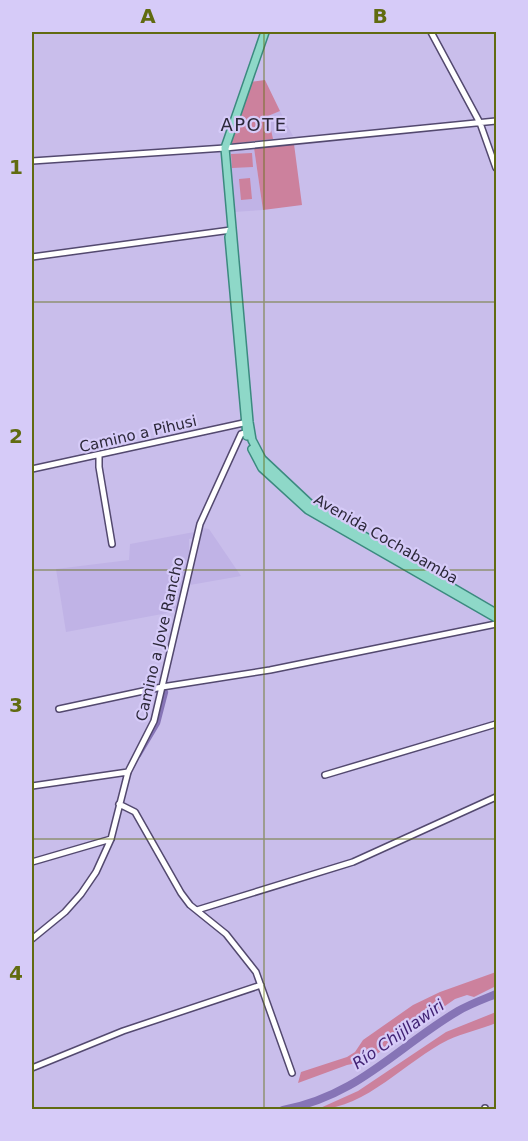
<svg xmlns="http://www.w3.org/2000/svg" width="528" height="1141" font-family="'DejaVu Sans',sans-serif">
<style>
.built{fill:#c0b3e6}
.green{fill:#cc819d}
.lines{fill:none;stroke-linecap:round;stroke-linejoin:round}
.canal{stroke:#8674b6;stroke-width:4.5}
.river{stroke:#8674b6;stroke-width:8}
.minor-casing{stroke:#53496f;stroke-width:8}
.major-casing{stroke:#3b8a7f;stroke-width:10}
.minor{stroke:#fff;stroke-width:5}
.major{stroke:#8ed8c8;stroke-width:7}
.grid{fill:none;stroke:#616b11;stroke-width:1.5;stroke-opacity:0.55}
.labels{text-anchor:middle;stroke-width:4.5;stroke-linejoin:round;paint-order:stroke}
.street-label{font-size:15px;fill:#2c2839;stroke:#d6cbf8}
.water-label{font-size:16px;font-style:italic;fill:#412273;stroke:#d6cbf8}
.quarter-label{font-size:18px;letter-spacing:1.5px;fill:#2c2839;stroke:#d6cbf8}
.neatline{fill:none;stroke:#616b11;stroke-width:2}
.grid-label{font-size:20px;text-anchor:middle;font-weight:bold;fill:#616b11}
</style>
<rect width="100%" height="100%" fill="#c9beeb"/>
<path class="built" d="M280,111L293,136L272,139L268,116Z
M254,148L263,210L234,212L228,150Z
M203,528L209,529L241,576L190,585Z
M194,532V538L189,539V556L187,559L178,611L66,632L56,569L129,560L130,544Z"/>
<path class="green" d="M265,80L280,111L268,116L273,139L228,144L249,82Z
M294,144L302,205L263,210L254,148Z
M252,153L253,167L232,168L231,154Z
M250,178L252,199L241,200L239,179Z
M496,972V986L474,997L467,995L455,999L367,1061L347,1065L298,1083L301,1072L347,1057L355,1052L363,1040L413,1005L440,992Z
M496,1012V1023C481,1029 463,1033 448,1040C407,1060 364,1110 318,1109L358,1091L446,1032Z"/>
<g class="lines">
<path class="canal" d="M139,755L158,723L166,692"/>
<path class="river" d="M283,1110C358,1096 397,1047 458,1011C470,1004 484,999 496,994"/>
<defs>
<path id="minor" d="M431,32L480,123L496,168
M32,161L225,148L496,121
M32,257L231,230
M99,456V467L112,544
M32,469L248,422
M59,709L162,687L270,670L496,624
M325,775L496,724
M32,786L128,772
M119,804L135,812L181,893L190,905L226,934L256,972L292,1073
M32,862L111,839
M197,910L353,862L496,797
M32,939L65,912L81,894L96,872L111,839L128,772L154,721L200,524L241,434L249,432
M32,1068L123,1031L261,985
M485,1110V1108"/>
<path id="major" d="M265,32L225,148L249,422L252,440L262,459L311,505L496,613
M231,230L229,237L247,436
M252,449L262,468L308,510L496,618"/>
</defs>
<use href="#minor" class="minor-casing"/>
<use href="#major" class="major-casing"/>
<use href="#minor" class="minor"/>
<use href="#major" class="major"/>
</g>
<path class="grid" d="M264,32V1110M32,302H496M32,570H496M32,839H496"/>
<g class="labels">
<g class="street-label">
<text transform="translate(138 434) rotate(-13)" y="5">Camino a Pihusi</text>
<text transform="translate(386 539) rotate(30)" y="5">Avenida Cochabamba</text>
<text transform="translate(160 639) rotate(-77)" y="5">Camino a Jove Rancho</text>
</g>
<g class="water-label">
<text transform="translate(398 1034) rotate(-35)" y="6">Río Chijllawiri</text>
</g>
<g class="quarter-label">
<text x="254" y="131">APOTE</text>
</g>
</g>
<rect width="528" height="1141" fill="none" stroke="#d6cbf8" stroke-width="66"/>
<rect x="33" y="33" width="462" height="1075" class="neatline"/>
<g class="grid-label">
<text x="148" y="23">A</text>
<text x="380" y="23">B</text>
<text x="16" y="174">1</text>
<text x="16" y="443">2</text>
<text x="16" y="712">3</text>
<text x="16" y="980">4</text>
</g>
</svg>
